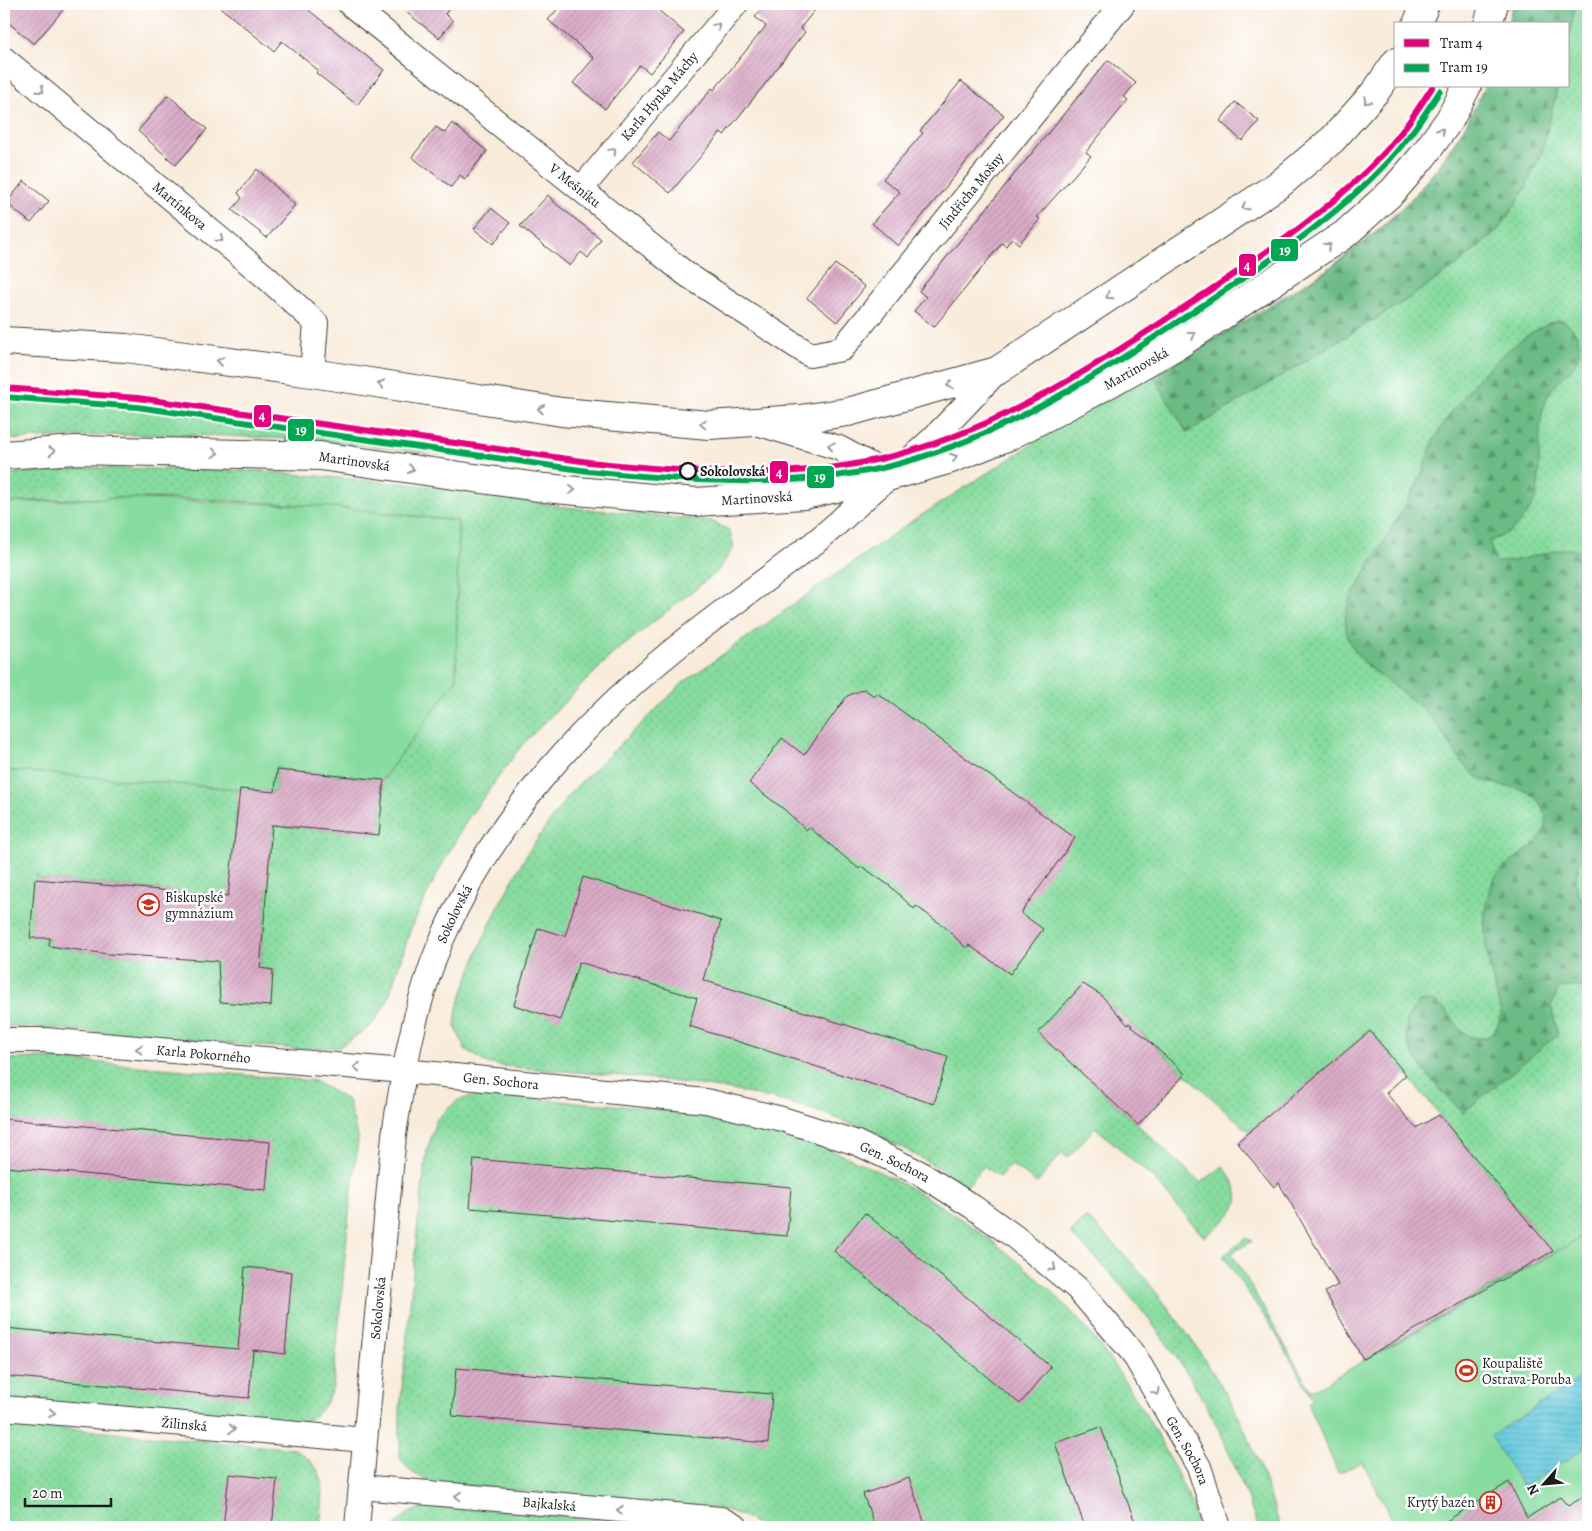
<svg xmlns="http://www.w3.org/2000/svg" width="1592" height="1531" font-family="Alegreya,serif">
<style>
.grass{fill:url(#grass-dots);stroke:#517c5d}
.forest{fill:url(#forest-firs);stroke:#446c50}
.pitch{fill:#86db9e;stroke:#517c5d}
.water{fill:url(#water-rules);stroke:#3e727c}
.building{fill:url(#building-hatch)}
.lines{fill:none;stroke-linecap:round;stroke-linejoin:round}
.minor-casing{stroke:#3d3b38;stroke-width:26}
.tertiary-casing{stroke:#3d3b38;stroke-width:30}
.minor{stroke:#fff;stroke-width:24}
.tertiary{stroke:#fff;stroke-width:28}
.tram-1-casing{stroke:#fff;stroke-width:10}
.tram-2-casing{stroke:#fff;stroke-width:10}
.tram-1{stroke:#e5007d;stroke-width:6}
.tram-2{stroke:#00a651;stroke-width:6}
.oneway{stroke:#999}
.stop-dot{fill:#fff;stroke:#1c1c1c;stroke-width:2.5}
.labels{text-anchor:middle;stroke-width:5;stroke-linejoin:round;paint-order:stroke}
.street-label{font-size:14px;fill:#1c1c1c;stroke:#fff}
.stop-label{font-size:14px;font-weight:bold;fill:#1c1c1c;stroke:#fff;text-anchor:start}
.poi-label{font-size:14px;fill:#1c1c1c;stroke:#fff;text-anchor:start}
.line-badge{stroke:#fff;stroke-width:2}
.badge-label{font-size:14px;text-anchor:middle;font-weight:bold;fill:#fff}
</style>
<defs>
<pattern id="grass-dots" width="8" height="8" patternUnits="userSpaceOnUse" patternTransform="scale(1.25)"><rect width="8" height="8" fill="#86db9e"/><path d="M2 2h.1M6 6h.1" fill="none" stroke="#73bb88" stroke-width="1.8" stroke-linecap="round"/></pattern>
<pattern id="forest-firs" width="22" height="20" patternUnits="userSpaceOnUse" patternTransform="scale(1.25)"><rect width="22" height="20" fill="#6cbb85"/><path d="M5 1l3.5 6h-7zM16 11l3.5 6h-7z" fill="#58976c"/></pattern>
<pattern id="water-rules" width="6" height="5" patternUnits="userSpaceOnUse" patternTransform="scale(1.25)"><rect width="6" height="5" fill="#5fc7dc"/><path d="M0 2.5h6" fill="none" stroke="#52aabc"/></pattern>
<pattern id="building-hatch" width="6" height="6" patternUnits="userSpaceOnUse" patternTransform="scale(1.25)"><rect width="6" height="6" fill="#daabc7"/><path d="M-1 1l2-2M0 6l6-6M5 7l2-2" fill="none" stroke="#ba93aa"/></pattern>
</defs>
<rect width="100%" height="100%" fill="#fff"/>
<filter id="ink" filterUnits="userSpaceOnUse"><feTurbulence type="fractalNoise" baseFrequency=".02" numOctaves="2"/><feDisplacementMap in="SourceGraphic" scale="10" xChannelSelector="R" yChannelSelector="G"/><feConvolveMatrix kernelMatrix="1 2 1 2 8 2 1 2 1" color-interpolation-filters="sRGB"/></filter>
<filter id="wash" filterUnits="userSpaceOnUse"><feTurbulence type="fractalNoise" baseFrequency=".0096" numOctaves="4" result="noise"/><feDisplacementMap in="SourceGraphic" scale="20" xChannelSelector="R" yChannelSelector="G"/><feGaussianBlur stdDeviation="1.12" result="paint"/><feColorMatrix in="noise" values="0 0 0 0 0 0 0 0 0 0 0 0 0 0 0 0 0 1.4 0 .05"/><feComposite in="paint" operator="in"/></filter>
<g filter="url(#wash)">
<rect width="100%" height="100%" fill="#f8ebda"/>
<path class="grass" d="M1513,4H1588V1234L1362,1361L1553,1251L1370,1031L1249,1132L1085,982L1038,1033L1201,1183L1223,1166C1251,1203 1235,1213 1204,1237L1152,1177L1095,1127L1068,1158L1062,1153L1037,1183L1010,1164L1000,1177L984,1166L967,1186C914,1151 855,1121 793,1104C699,1078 600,1075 503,1066L486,1063L465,1049L455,1026L457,1008L478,951L499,905L528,852L570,793L684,682L903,527L1073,418L1153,376L1328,269L1377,231L1410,200L1439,166L1470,118L1485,86H1568V24H1508Z
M4,396L119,405L441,451V455C296,434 149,430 4,440Z
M96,468L261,471L429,486L564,507L711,521L729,530L734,547L717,572L614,653L522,745L467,820L438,872L411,928L387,1002L371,1026L339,1047L299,1049L45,1028L4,1026V770L238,789L231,892L228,896L38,879V875H36L30,938L50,936L49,946L108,954L147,956L224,952L220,1002L270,1006L273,970L260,968L272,825L379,835L384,777L456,680L458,521C308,503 155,491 4,503V474Z
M43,1058L314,1081L348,1100L358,1140L349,1214L333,1387C325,1407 319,1416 299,1424L4,1401V1059Z
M483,1095C573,1103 668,1105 756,1126C875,1155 1011,1237 1089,1332C1136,1391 1173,1458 1201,1527H760L747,1518L727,1510L437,1483L423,1479L410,1471L400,1458V1409L418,1221L427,1151L436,1120L458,1100Z
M1086,1217C1129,1255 1164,1300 1197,1348C1214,1374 1232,1401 1245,1430C1259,1462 1270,1494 1280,1527H1258C1247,1498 1236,1467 1223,1438C1191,1369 1128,1285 1070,1234Z
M1246,1238L1252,1241L1232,1253L1311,1391L1309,1392L1275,1332L1223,1256Z
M4,1423L295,1449C331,1473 323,1488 320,1527H4Z
M442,1505L679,1527H394C406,1511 422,1506 442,1505Z"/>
<path class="forest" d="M1513,4H1576L1568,41V24H1508Z
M1485,86H1558L1541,155L1523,193L1499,229L1456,266L1408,299L1187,433L1153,376C1252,316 1368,261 1440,165C1458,141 1472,114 1485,86Z
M1558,320H1564L1577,334C1588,370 1557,373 1546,400C1535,429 1542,465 1537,496C1526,519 1513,534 1489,541L1496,562L1513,561L1562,549H1575L1588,558V832L1575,880L1578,894L1588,903V987H1560L1551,1005L1558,1034L1463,1113C1438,1084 1380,1040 1419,1002C1426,1001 1432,1000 1438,1004C1453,1012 1463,1048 1488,1036C1496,1031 1500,1022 1501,1013C1491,971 1475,925 1492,883C1502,854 1565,845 1541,805C1526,780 1497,791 1478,777C1455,761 1445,731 1426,712C1392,678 1330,659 1349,601C1371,563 1394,525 1416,486C1425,470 1428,452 1436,436C1459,396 1514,333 1558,320Z"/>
<path class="pitch" d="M119,498L321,506L458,521L456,680L382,780L279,770L280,767H277L275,792L4,770V503Z
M1588,1234V1527H1395L1363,1462L1338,1473L1308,1403L1313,1400L1309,1392Z"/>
<path class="water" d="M1584,1376L1588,1383V1446L1523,1487L1491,1436Z"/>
<g id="blocks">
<path class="building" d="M11,4H68L34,44L4,19V12Z
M216,4H301L384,70L357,105L316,73L318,70L282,41L274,51Z
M396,4H453L445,14L453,21L439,38Z
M562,4H651L684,32L650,73L640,65L605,109L573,83L594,58L548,20Z
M766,4H820L800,28L805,32L761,89L724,135L721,132L670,193L633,162L658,132L669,141L712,88L714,90L766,26L755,17Z
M1108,60L1136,83L1124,97L1128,100L1086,152L1091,156L1037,217L1040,219L1019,244L1012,238L1006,246L1002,243L934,327L914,311L926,297L919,291Z
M961,81L1004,115L898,246L872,223L900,192L883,179L923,133L920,131Z
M168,95L207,129L176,165L138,131Z
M1235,102L1259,121L1242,141L1220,121Z
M452,123L487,151L465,179L460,175L451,187L412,157L436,127L445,133Z
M257,169L295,205L267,238L232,210L242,198L238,193Z
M24,181L49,201L31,223L6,203Z
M548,195L555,203L601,239L588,258L581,252L570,266L520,226Z
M491,208L510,223L493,244L474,229Z
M835,264L865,287L837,322L807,298Z
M864,689L874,696L877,693L1075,838L1021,913L1043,929L1010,974L969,945L966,948L945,927L916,906L914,909L890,886L861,866L859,869L809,827L806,830L785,810L749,783L782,738L804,755L847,696Z
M277,770L384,780L379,835L272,825L260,968L273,970L271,1006L220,1002L218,961L108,954L49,946L50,938H30L35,879L228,896L240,789L275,792Z
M583,877L721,921L703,980L948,1057L934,1104L689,1026L697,998L579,962L560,1020L514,1005L538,928L565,936Z
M1083,984L1101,995L1128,1025L1129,1023L1185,1074L1138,1125L1038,1033Z
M1370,1031L1406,1075L1386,1093L1416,1128L1439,1115L1553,1251L1363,1359L1325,1292L1338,1285L1279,1183L1274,1187L1237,1142Z
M4,1119L270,1142L266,1190L4,1167Z
M474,1159L791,1187L787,1236L470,1208Z
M865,1213L1051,1367L1020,1404L834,1251Z
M245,1267L292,1272L285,1354L253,1350L249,1398L4,1376V1328L238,1349Z
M456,1368L772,1394L768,1443L452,1416Z
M1101,1427L1126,1498L1137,1527H1085L1055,1443Z
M229,1474L277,1479L272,1527H223Z
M909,1478L926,1527H875L863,1494Z
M1509,1482L1527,1518L1560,1497L1568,1506L1588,1494V1527H1437Z"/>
</g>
</g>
<g filter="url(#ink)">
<use href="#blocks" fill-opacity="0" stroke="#3d3b38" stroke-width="1"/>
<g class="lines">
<defs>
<g id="minor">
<path id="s1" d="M350,4L686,274L810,355L842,349L1122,5L1119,4"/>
<path id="s2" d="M4,59L267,278L316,323L312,373"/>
<path id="s3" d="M582,188L736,4"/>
<path d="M760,424L839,448L891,476"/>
<path id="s4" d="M4,1040H45L404,1071L706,1101L782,1119L857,1143L918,1172L973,1207L1015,1237L1077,1288L1133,1353L1199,1467L1219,1527"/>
<path id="s5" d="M4,1408L365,1440"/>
<path id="s6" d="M361,1487L721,1519L736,1527"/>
<path id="s7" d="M357,1527L394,1135C404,1068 415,1002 442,939C496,814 589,715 696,632C732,604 769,578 805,550C827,534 846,515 866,497C886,479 907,463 927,444C951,421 974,396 997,371"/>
</g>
<g id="tertiary">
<path d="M1417,24L1425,4"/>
<path d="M1488,24L1494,4"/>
<path d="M4,341L126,348L312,373L562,412L709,425L800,419L848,412L997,371L1281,183L1333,139L1376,91L1396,62"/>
<path id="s8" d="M4,455L76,450L320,456L545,488L695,502L804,495L891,476L951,459L1009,436L1092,393L1179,344L1345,234L1393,191L1423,156L1450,119L1467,86"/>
</g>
</defs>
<use href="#minor" class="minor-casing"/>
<use href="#tertiary" class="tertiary-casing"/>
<use href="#minor" class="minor"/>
<use href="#tertiary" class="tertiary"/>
<defs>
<path id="tram-1" d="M4,388L138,398L589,462C685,472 785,481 880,459C990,434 1087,372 1180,310C1251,263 1325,216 1384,153C1403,132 1418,109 1433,86"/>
<path id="tram-2" d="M4,397L137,407L588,471C685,481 786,489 882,468C993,442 1091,380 1185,317C1257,269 1332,223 1391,158C1410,137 1425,114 1440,91"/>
</defs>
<use href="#tram-1" class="tram-1-casing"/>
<use href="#tram-2" class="tram-2-casing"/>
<use href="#tram-1" class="tram-1"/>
<use href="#tram-2" class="tram-2"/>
</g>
<defs><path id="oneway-chevron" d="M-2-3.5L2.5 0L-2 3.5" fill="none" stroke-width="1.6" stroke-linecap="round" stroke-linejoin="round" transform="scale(1.25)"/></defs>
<g class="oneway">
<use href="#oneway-chevron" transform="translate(717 26) rotate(-50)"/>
<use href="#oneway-chevron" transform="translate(41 90) rotate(40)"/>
<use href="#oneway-chevron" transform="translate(1367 101) rotate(132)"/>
<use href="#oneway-chevron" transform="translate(1441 131) rotate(-54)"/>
<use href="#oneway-chevron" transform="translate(613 151) rotate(-50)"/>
<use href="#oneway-chevron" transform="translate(1245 207) rotate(147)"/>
<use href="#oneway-chevron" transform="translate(220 239) rotate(40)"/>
<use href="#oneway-chevron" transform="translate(1328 246) rotate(-34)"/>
<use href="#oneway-chevron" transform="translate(1109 296) rotate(146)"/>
<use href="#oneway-chevron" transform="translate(1192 335) rotate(-33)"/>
<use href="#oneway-chevron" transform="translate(220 361) rotate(-172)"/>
<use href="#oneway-chevron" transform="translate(381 384) rotate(-171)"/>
<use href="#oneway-chevron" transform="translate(950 385) rotate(164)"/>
<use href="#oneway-chevron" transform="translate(541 409) rotate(-171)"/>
<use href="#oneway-chevron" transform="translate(703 424) rotate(-177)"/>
<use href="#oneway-chevron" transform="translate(831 446) rotate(-162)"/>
<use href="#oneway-chevron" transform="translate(52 451) rotate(-4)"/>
<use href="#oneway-chevron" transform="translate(215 453) rotate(2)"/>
<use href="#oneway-chevron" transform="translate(954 457) rotate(-20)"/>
<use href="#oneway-chevron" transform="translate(411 469) rotate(8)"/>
<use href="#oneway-chevron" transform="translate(572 490) rotate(5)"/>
<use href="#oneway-chevron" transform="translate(139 1049) rotate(-175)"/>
<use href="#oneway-chevron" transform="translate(357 1067) rotate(-175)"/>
<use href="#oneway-chevron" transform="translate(1053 1268) rotate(40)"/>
<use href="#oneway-chevron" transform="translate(1156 1392) rotate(60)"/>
<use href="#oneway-chevron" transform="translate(52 1413) rotate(5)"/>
<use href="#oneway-chevron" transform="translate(232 1429) rotate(5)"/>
<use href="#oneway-chevron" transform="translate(458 1496) rotate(-175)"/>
<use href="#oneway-chevron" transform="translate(620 1510) rotate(-175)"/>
</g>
</g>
<defs>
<symbol id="school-ring" viewBox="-11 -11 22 22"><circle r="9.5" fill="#fff" stroke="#c8321e" stroke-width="1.5"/><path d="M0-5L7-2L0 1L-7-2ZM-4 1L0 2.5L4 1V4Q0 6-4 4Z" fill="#c8321e"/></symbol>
<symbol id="stadium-ring" viewBox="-11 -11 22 22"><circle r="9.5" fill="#fff" stroke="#c8321e" stroke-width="1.5"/><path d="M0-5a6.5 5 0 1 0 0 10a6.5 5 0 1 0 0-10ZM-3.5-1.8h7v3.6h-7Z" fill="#c8321e"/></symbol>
<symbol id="building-ring" viewBox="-11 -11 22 22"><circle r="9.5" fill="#fff" stroke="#c8321e" stroke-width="1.5"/><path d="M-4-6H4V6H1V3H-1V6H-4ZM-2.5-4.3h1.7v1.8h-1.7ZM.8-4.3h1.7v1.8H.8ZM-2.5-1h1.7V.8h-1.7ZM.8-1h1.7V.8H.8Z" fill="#c8321e"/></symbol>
</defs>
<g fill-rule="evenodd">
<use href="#school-ring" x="136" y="892" width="25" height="25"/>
<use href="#stadium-ring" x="1454" y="1358" width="25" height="25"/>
<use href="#building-ring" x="1478" y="1490" width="25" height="25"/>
</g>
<circle class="stop-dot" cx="688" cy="471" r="8"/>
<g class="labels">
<g class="street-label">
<text dy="5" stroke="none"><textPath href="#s3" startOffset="120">Karla Hynka Máchy</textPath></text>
<text dy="5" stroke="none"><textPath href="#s1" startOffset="289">V Mešníku</textPath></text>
<text dy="5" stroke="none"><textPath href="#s1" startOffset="816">Jindřicha Mošny</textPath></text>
<text dy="5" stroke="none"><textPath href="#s2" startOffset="229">Martínkova</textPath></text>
<text dy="5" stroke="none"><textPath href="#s8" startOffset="1161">Martinovská</textPath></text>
<text dy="5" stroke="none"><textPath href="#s8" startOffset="351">Martinovská</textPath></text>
<text dy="5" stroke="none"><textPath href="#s8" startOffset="756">Martinovská</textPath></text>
<text dy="5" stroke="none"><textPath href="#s7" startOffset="624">Sokolovská</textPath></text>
<text dy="5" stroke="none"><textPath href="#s4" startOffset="200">Karla Pokorného</textPath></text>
<text dy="5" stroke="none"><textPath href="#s4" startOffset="499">Gen. Sochora</textPath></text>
<text dy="5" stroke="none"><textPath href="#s4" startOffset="904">Gen. Sochora</textPath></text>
<text dy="5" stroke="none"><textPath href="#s7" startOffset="220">Sokolovská</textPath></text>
<text dy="5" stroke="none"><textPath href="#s5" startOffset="181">Žilinská</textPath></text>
<text dy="5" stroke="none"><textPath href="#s4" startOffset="1324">Gen. Sochora</textPath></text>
<text dy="5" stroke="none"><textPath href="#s6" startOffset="189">Bajkalská</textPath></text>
</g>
<g class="stop-label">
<text x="700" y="476">Sokolovská</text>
</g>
<g class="poi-label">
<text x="165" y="902">Biskupské<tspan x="165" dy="16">gymnázium</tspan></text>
<text x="1482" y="1368">Koupaliště<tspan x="1482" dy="16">Ostrava-Poruba</tspan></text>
<text x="1475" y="1507" text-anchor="end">Krytý bazén</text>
</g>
</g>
<g class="line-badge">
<rect x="1270" y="238" width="29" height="24" rx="5" fill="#00a651"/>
<rect x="1238" y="253" width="19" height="24" rx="5" fill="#e5007d"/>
<rect x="253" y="404" width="19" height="24" rx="5" fill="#e5007d"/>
<rect x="287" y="418" width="28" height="24" rx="5" fill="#00a651"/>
<rect x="769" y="460" width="20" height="24" rx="5" fill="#e5007d"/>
<rect x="806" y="465" width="29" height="24" rx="5" fill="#00a651"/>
</g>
<g class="badge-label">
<text x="1285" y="255">19</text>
<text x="1247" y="270">4</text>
<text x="262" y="420">4</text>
<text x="301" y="435">19</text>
<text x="779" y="477">4</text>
<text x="820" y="482">19</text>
</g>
<rect width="1592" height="1531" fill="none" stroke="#fff" stroke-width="20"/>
<rect x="1394" y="22" width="175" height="65" fill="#ffffff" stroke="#a4a4a4"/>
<rect x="1404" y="39" width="25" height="8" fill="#e5007d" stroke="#a4a4a4"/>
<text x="1440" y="48" font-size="15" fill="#1c1c1c">Tram 4</text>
<rect x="1404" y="64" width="25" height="8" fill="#00a651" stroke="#a4a4a4"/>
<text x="1440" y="72" font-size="15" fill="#1c1c1c">Tram 19</text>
<g transform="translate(1544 1484) rotate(243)" stroke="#ffffff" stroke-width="4" paint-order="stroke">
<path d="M0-4L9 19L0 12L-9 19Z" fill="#1c1c1c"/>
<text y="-8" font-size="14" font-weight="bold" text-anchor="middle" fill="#1c1c1c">N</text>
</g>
<path d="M25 1498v8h86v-8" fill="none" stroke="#1c1c1c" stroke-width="2.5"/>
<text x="32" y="1498" font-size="15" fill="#1c1c1c" stroke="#ffffff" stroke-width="4" paint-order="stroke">20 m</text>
</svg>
